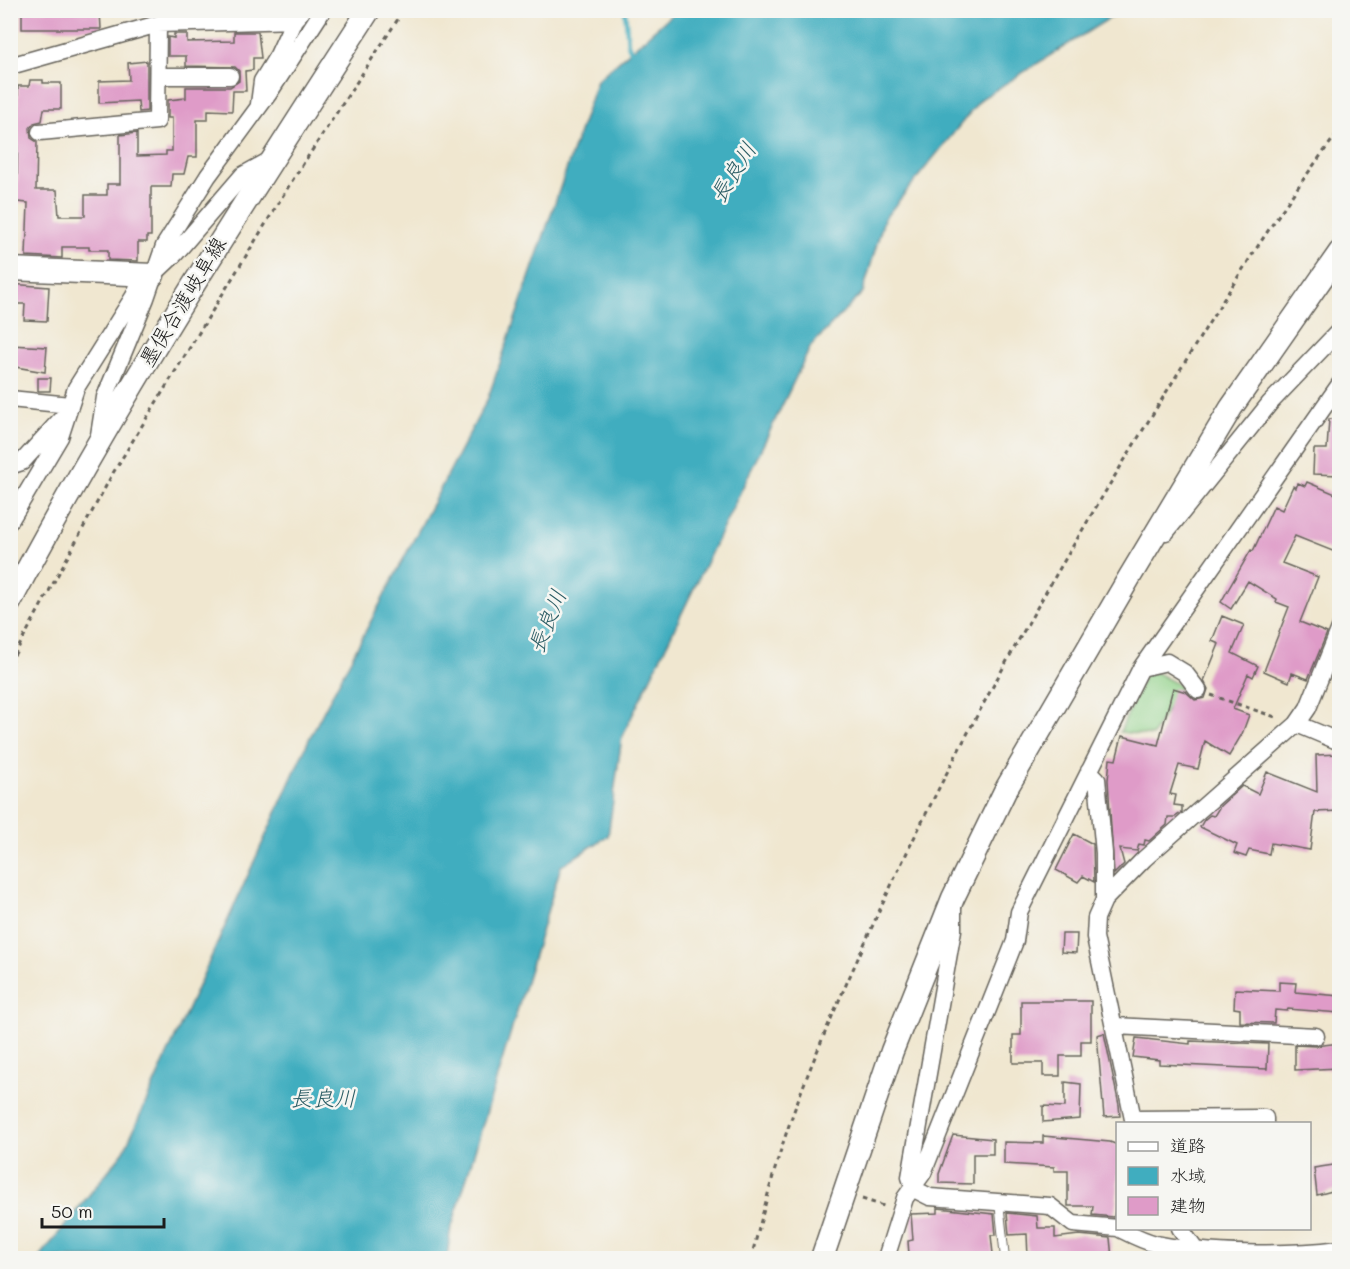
<svg xmlns="http://www.w3.org/2000/svg" width="1350" height="1269" font-family="Mali,'Klee One',sans-serif">
<style>
.green{fill:#91d289;stroke:#567752;stroke-width:1.5}
.water{fill:#40adbf;stroke:#2e646e;stroke-width:1.5}
.lines{fill:none;stroke-linecap:round;stroke-linejoin:round}
.stream{stroke:#40adbf;stroke-width:4.5}
.building{fill:#df9bc8}
.lane-casing{stroke:#66635b;stroke-width:10}
.street-casing{stroke:#66635b;stroke-width:19}
.secondary-casing{stroke:#66635b;stroke-width:25}
.path{stroke:#66635b;stroke-width:3;stroke-dasharray:4.5 4.5;stroke-linecap:butt}
.lane{stroke:#fff;stroke-width:8}
.street{stroke:#fff;stroke-width:16}
.secondary{stroke:#fff;stroke-width:22}
.labels{text-anchor:middle;stroke-width:5;stroke-linejoin:round;paint-order:stroke}
.street-label{font-size:21px;fill:#1c1c1c;stroke:#f6f6f2}
.water-label{font-size:22px;font-style:italic;fill:#2c5d65;stroke:#f6f6f2}
</style>
<rect width="100%" height="100%" fill="#f6f6f2"/>
<filter id="ink" filterUnits="userSpaceOnUse"><feTurbulence type="fractalNoise" baseFrequency=".0167" numOctaves="2"/><feDisplacementMap in="SourceGraphic" scale="12" xChannelSelector="R" yChannelSelector="G"/><feConvolveMatrix kernelMatrix="1 2 1 2 8 2 1 2 1" color-interpolation-filters="sRGB"/></filter>
<filter id="wash" filterUnits="userSpaceOnUse"><feTurbulence type="fractalNoise" baseFrequency=".008" numOctaves="4" result="noise"/><feDisplacementMap in="SourceGraphic" scale="24" xChannelSelector="R" yChannelSelector="G"/><feGaussianBlur stdDeviation="1.35" result="paint"/><feColorMatrix in="noise" values="0 0 0 0 0 0 0 0 0 0 0 0 0 0 0 0 0 1.4 0 .05"/><feComposite in="paint" operator="in"/></filter>
<g filter="url(#wash)">
<rect width="100%" height="100%" fill="#f0e7d0"/>
<path class="green" d="M1146,672L1157,673L1181,686L1152,736L1120,732Z"/>
<path class="water" d="M676,11H1121L981,99L884,219L863,292L811,346L622,737L608,836L561,866L450,1233L447,1258H39L124,1151L310,737L488,398L597,80Z"/>
<g class="lines">
<path class="stream" d="M625,10L628,44L633,55"/>
</g>
<g id="blocks">
<path class="building" d="M22,10L100,11L101,29H22Z
M234,32H258L261,58H253V70L245,71L246,91H233L232,111L208,110V120H197V157H188L184,174H172L171,187H151V236H147V242H138V261L108,260V250H89V247H62V258L26,256L28,203L17,202L18,86H29L30,80H43V83H61V109H44L42,121L34,123L30,128L31,138L37,142L36,190H57L59,216H85V195H107V184H120V135L137,133V156L166,155V151H172V118H168V100L186,98V87H230L239,81V71L235,67L186,66V56H168V37L174,38V34H187V42L234,41Z
M147,61V111L139,112L138,101L99,103V81L129,80L128,63Z
M10,284L49,287L47,321L24,320L25,304H10Z
M10,345L47,347L45,372L10,366Z
M38,378H51L50,391H38Z
M1329,419L1340,420V475L1313,474L1314,449H1327Z
M1307,482L1340,496V554L1295,536L1282,563L1318,577L1300,622L1327,633L1308,679L1292,673L1289,682L1264,671L1289,607L1276,602L1277,599L1248,581L1231,609L1221,602L1251,550L1253,551L1274,506L1282,510L1293,486L1296,488L1298,483L1305,486Z
M1222,616L1244,625L1232,653L1258,666L1253,677L1248,674L1233,709L1249,715L1242,734L1229,756L1205,741L1198,769L1179,765L1170,794L1176,795L1174,805L1182,806V812L1175,817H1168L1167,825L1149,841L1145,840L1144,845L1139,844L1137,851L1120,849L1124,864L1114,874L1108,780L1110,759L1116,760L1122,736L1158,745L1173,688L1186,692L1195,700L1205,698L1208,689L1204,681L1219,644L1212,641Z
M1340,754V811L1315,812L1310,850L1271,843L1269,854L1249,850L1246,857L1234,853L1237,845L1200,827L1204,820L1210,815L1214,816L1220,806L1242,786L1258,794L1267,772L1317,792L1316,755Z
M1074,834L1093,844L1094,882L1083,876L1078,882L1056,870Z
M1062,934H1077L1076,953L1061,952Z
M1279,982L1296,983L1295,992L1340,996V1013L1288,1009L1287,1011L1275,1010L1274,1023L1240,1022V1009L1234,1008L1235,989L1279,991Z
M1021,1001H1091V1041H1081V1056H1060V1076H1043V1063H1013V1035H1021Z
M1104,1033L1119,1105L1120,1116L1104,1117L1097,1035Z
M1136,1038L1190,1044V1041L1268,1044L1267,1069L1159,1064V1060L1133,1057Z
M1340,1043V1068L1295,1070V1045L1315,1046Z
M1065,1082L1081,1084L1080,1119L1043,1122V1106L1065,1107Z
M953,1135L993,1139V1154H973V1184L939,1183V1174Z
M1043,1136L1110,1142L1118,1145V1189L1114,1217L1092,1215L1093,1206H1068V1171H1054V1167L1004,1164V1142L1043,1143Z
M1340,1164V1189L1317,1195L1314,1168Z
M938,1208L994,1214L996,1235H991L993,1254L986,1255V1258H940L939,1252L909,1255L908,1241L913,1240L911,1214L938,1213Z
M1007,1213L1037,1216L1038,1228H1055V1238L1079,1235L1110,1238L1112,1258H1028L1027,1234L1009,1235Z"/>
</g>
</g>
<g filter="url(#ink)">
<use href="#blocks" fill-opacity="0" stroke="#66635b" stroke-width="1.5"/>
<g class="lines">
<defs>
<path id="lane" d="M999,1202L1005,1258"/>
<path id="street" d="M10,66L158,24L294,20L303,10
M158,76H230
M259,104L262,81L278,55L294,20
M40,132L157,121L158,24
M156,272L175,254L243,175L272,159
M10,399L70,405
M99,435L105,397L146,298L164,246L208,176L269,93L323,10
M10,466L22,462L64,416
M10,521L60,437L76,388L134,296L143,274
M1166,532L1270,403L1340,330
M1141,668L1167,662L1185,673L1198,690
M1297,724L1340,742
M1089,771L1097,779L1104,853V900
M953,905V930L910,1177L914,1189L930,1197L1050,1206L1073,1224L1118,1228
M1115,1026L1316,1036
M1134,1119L1265,1118V1124
M1134,1124L1095,937L1096,918L1104,900L1144,859L1297,724L1308,708L1340,628
M1118,1228C1130,1234 1143,1241 1156,1244C1207,1255 1288,1256 1340,1249
M1180,1228L1199,1255
M886,1258L905,1198L923,1173L1015,941L1019,912L1141,668L1340,384"/>
<path id="secondary" d="M10,269L153,275
M10,602C118,398 243,204 369,10
M822,1258L892,1051L953,898L1005,791L1129,578L1231,408L1340,252"/>
</defs>
<use href="#lane" class="lane-casing"/>
<use href="#street" class="street-casing"/>
<use href="#secondary" class="secondary-casing"/>
<path class="path" d="M11,82L12,250
M10,663L113,473L290,184L404,10
M1211,695L1278,718
M862,1199L887,1207
M751,1258C760,1225 768,1192 778,1159C799,1090 829,1022 859,956C940,772 1040,597 1146,425C1208,325 1268,223 1340,130"/>
<use href="#lane" class="lane"/>
<use href="#street" class="street"/>
<use href="#secondary" class="secondary"/>
</g>
</g>
<g class="labels">
<g class="street-label">
<text transform="translate(183 302) rotate(-59)" y="7">墨俣合渡岐阜線</text>
</g>
<g class="water-label">
<text transform="translate(733 172) rotate(-58)" y="8">長良川</text>
<text transform="translate(547 621) rotate(-68)" y="8">長良川</text>
<text x="323" y="1106">長良川</text>
</g>
</g>
<rect width="1350" height="1269" fill="none" stroke="#f6f6f2" stroke-width="36"/>
<rect x="1116" y="1122" width="195" height="108" fill="#f6f6f2" stroke="#9f9f9c" stroke-width="1.5"/>
<rect x="1128" y="1142" width="30" height="9" fill="#ffffff" stroke="#9f9f9c" stroke-width="1.5"/>
<text x="1170" y="1152" font-size="18" fill="#1c1c1c">道路</text>
<rect x="1128" y="1167" width="30" height="18" fill="#40adbf" stroke="#9f9f9c" stroke-width="1.5"/>
<text x="1170" y="1182" font-size="18" fill="#1c1c1c">水域</text>
<rect x="1128" y="1197" width="30" height="18" fill="#df9bc8" stroke="#9f9f9c" stroke-width="1.5"/>
<text x="1170" y="1212" font-size="18" fill="#1c1c1c">建物</text>
<path d="M42 1218v9h122v-9" fill="none" stroke="#1c1c1c" stroke-width="3"/>
<text x="51" y="1218" font-size="18" fill="#1c1c1c" stroke="#f6f6f2" stroke-width="4.5" paint-order="stroke">50 m</text>
</svg>
